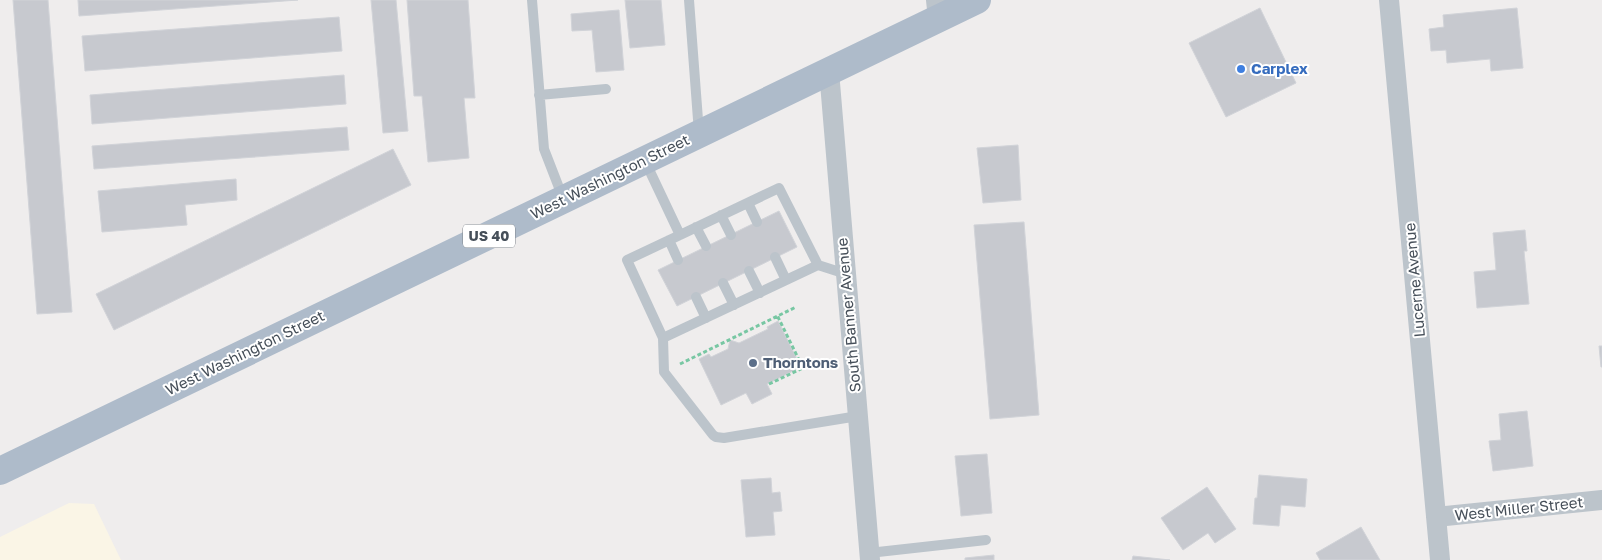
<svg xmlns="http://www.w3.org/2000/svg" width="1602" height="560" font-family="'Golos Text',sans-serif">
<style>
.commercial{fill:#faf5e6}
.building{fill:#c7c9cf;stroke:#d1d3d8}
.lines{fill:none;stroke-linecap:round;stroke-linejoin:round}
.path{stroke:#78c7a3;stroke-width:3;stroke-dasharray:4 2.5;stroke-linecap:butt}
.service{stroke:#bcc4cb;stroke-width:10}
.minor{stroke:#bcc4cb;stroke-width:20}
.primary{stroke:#aebbca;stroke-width:28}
.shop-dot{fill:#3f7fe0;stroke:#fff;stroke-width:2}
.service-dot{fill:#5c6f8a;stroke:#fff;stroke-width:2}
.labels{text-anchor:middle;stroke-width:4;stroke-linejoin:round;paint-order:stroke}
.shield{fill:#fff;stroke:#7e848b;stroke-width:1}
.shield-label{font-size:14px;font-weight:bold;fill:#464f59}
.shop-label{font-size:15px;font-weight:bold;fill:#366cbe;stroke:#fff;text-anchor:start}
.street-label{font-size:15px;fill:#464f59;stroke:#fff}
.service-label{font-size:15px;font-weight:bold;fill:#4e5e75;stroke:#fff;text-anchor:start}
</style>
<rect width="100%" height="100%" fill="#efeded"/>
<path class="commercial" d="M69,503L94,504L121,560H0V537Z"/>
<path class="building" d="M13,0H48L72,312L37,314Z
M78,0H298L79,16Z
M371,0H396L408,131L383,133Z
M407,0H468L475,98H464L469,158L428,162L422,96H414Z
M625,0H661L665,45L630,48Z
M1260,8L1296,83L1226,117L1189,43Z
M1517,8L1523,68L1491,71L1490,59L1447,63L1446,50L1431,51L1429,29L1444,27L1443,15Z
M619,10L624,70L596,72L592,30L572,31L571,14Z
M339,17L342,51L85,71L82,36Z
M344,75L346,104L92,124L90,95Z
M347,127L349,150L94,169L92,146Z
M1018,145L1021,200L983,203L977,148Z
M393,149L411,185L114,330L96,294Z
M236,179L237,200L185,205L187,225L102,232L98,191Z
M779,211L797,247L677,306L658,270Z
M1024,222L1039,415L990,419L974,225Z
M1525,230L1527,251H1524L1529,304L1477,308L1474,272L1496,270L1493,233Z
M778,321L801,367L767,384L772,394L752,404L746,393L721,405L699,359L709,354L711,357L728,349L730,340L739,343L768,329L767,327Z
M1599,346H1602V367H1601Z
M1527,411L1533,466L1493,471L1489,441L1501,440L1499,414Z
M987,454L992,513L961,516L955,456Z
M1259,475L1307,479L1305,507L1281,505L1279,526L1253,524L1255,498H1257Z
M771,478L772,493L780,492L782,511L773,512L775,535L746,537L741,480Z
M1207,487L1236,529L1215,543L1208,533L1183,550L1161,518Z
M1361,527L1380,560H1320L1316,553Z
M994,555V560H965V558Z
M1133,556L1170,560H1132Z"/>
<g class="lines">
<path class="path" d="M680,364L796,307
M769,384L803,368L777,315"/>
<path class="service" d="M532,0L544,149L563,198
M689,0L699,133
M539,95L606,89
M645,161L680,235L627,260L663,338L664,372L713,435L716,437L724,438L858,416
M748,203L757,222
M721,215L731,235
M696,227L706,246
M680,235L779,188L818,265
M669,240L678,260
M775,257L786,280
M749,271L760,293
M723,283L734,305
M696,297L706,318
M663,338L818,265L846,274
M869,553L986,540"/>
<path class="minor" d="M936,0L938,19
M1389,0L1440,560
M829,71L870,560
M1436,517L1602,500"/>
<path class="primary" d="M0,471L977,0"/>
</g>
<circle class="shop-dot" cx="1241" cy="69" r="5"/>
<circle class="service-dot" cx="753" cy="363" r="5"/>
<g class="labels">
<rect class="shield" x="463" y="224.5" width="52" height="23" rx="4"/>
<g class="shield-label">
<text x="489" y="241">US 40</text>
</g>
<g class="shop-label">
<text x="1251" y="74">Carplex</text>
</g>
<g class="street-label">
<text transform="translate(610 177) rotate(-26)" y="5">West Washington Street</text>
<text transform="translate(1415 280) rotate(-95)" y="5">Lucerne Avenue</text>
<text transform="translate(849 315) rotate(-95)" y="5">South Banner Avenue</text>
<text transform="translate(245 353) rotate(-26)" y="5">West Washington Street</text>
<text transform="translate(1519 509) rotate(-6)" y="5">West Miller Street</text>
</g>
<g class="service-label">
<text x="763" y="368">Thorntons</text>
</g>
</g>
</svg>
